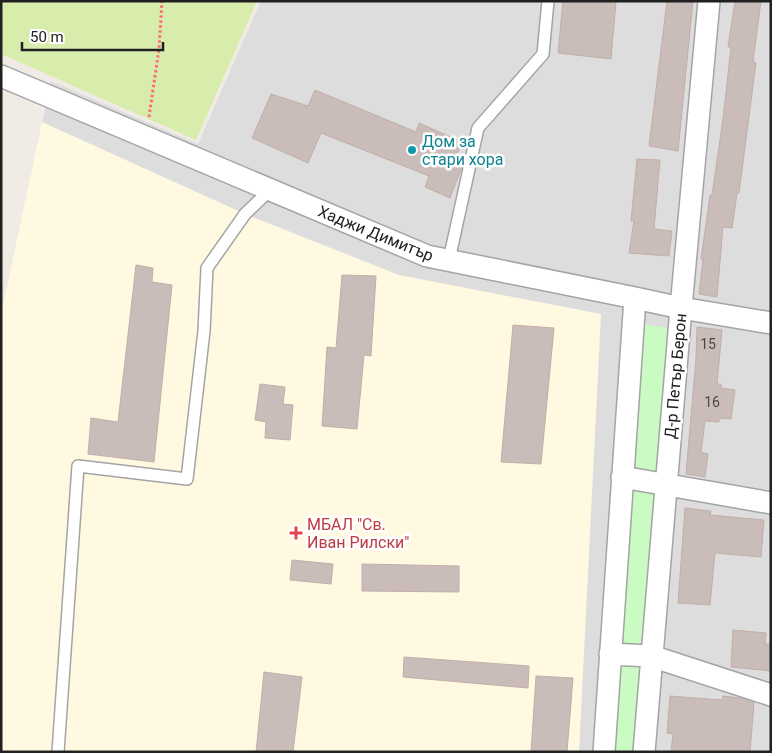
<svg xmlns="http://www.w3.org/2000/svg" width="772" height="753" font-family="Roboto,sans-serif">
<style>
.residential{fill:#dedddd}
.education{fill:#fff9e1}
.grass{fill:#d8ecab}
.park{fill:#c9fbc2}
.building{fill:#c9bcb9;stroke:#c3aea8}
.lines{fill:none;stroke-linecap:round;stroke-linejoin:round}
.lane-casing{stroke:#a4a4a4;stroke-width:14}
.street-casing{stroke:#a4a4a4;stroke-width:24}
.path{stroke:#fe6a78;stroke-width:3;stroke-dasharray:2.5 2.5;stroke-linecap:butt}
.lane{stroke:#fff;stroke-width:11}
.street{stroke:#fff;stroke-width:21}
.culture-dot{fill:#0f9aa8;stroke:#fff;stroke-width:2}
.health-dot{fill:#e0444e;stroke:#fff;stroke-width:2}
.labels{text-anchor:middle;stroke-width:5;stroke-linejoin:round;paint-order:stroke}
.number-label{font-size:14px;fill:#4a4746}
.culture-label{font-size:16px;fill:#0d838f;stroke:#fff;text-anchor:start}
.street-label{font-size:16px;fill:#202020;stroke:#fff}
.health-label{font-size:16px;fill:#be3a42;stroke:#fff;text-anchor:start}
</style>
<rect width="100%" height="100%" fill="#f1ebe6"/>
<path class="residential" d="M261,1H771V752H1V314L51,81L198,144Z"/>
<path class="education" d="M42,122L245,214L399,275L601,314L579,752H1V314Z"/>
<path class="grass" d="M1,1H257L196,140L1,54Z"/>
<path class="park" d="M645,324L672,329L658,474L632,468Z
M630,487L657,492L643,645L619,644Z
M618,664L641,665L635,752H611Z"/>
<path class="building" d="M563,1H616L611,59L558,53Z
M667,1H693L678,151L649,146Z
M735,1H761L753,62L756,63L739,193H737L732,228L723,227L717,297L699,294L703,259H701L710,195H712L723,119L731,47H728Z
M315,90L416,132L419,123L462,142L455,159L463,162L462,167L450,198L425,187L429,176L321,133L308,163L252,138L271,94L308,106Z
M637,159L660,160L654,229L672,231L669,256L629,253L634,221H631Z
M136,265L153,268L152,282L172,285L154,462L88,454L91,418L118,422Z
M342,275L376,276L371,356L364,355L357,429L322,426L327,347L336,348Z
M513,325L554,328L541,464L501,462Z
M697,327L722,330L717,384H721V388L735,390L731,419L719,418V422L705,421L701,452L708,454L705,477L686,474L696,358Z
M260,384L285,387L283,404L293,405L290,440L265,438L266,422L255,420Z
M685,508L711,511L710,515L764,520L761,557L715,553L710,605L678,603Z
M292,560L333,564L331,584L290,580Z
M362,564L459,566V592L362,591Z
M733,630L766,633L765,644H771V671L731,667Z
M404,657L529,666L528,688L403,677Z
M264,672L302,677L293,752H256Z
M536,676L573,678L567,752H531Z
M670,696L722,700L723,696L740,698L754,703L750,752H671L673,734L667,733Z"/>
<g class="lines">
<defs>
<path id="lane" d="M449,260L478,128L543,54L548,1
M58,752L78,466L187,479L204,331L207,268L245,214L270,190"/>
<path id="street" d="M1,76L427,256L635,298L681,308L771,323
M622,477L771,503
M610,654L651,656L771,695
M604,752L635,298
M644,752L681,308L709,1"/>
</defs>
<use href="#lane" class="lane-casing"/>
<use href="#street" class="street-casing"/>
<path class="path" d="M149,117L159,49L162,1"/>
<use href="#lane" class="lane"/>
<use href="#street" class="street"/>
</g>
<circle class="culture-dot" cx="412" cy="150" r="5"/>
<path class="health-dot" d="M293.5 525.5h5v5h5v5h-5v5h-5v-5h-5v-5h5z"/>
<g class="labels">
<g class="number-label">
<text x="708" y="349">15</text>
<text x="712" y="407">16</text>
</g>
<g class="culture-label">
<text x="422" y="147">Дом за<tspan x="422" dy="18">стари хора</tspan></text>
</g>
<g class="street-label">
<text transform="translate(376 233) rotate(22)" y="6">Хаджи Димитър</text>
<text transform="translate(675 376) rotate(-85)" y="6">Д-р Петър Берон</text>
</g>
<g class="health-label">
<text x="307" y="530">МБАЛ "Св.<tspan x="307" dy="18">Иван Рилски"</tspan></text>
</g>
</g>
<rect width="772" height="753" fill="none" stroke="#202020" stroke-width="5"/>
<path d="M22 42v8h141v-8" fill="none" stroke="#202020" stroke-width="2.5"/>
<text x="30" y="42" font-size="15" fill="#202020" stroke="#ffffff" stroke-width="4" paint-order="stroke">50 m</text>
</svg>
